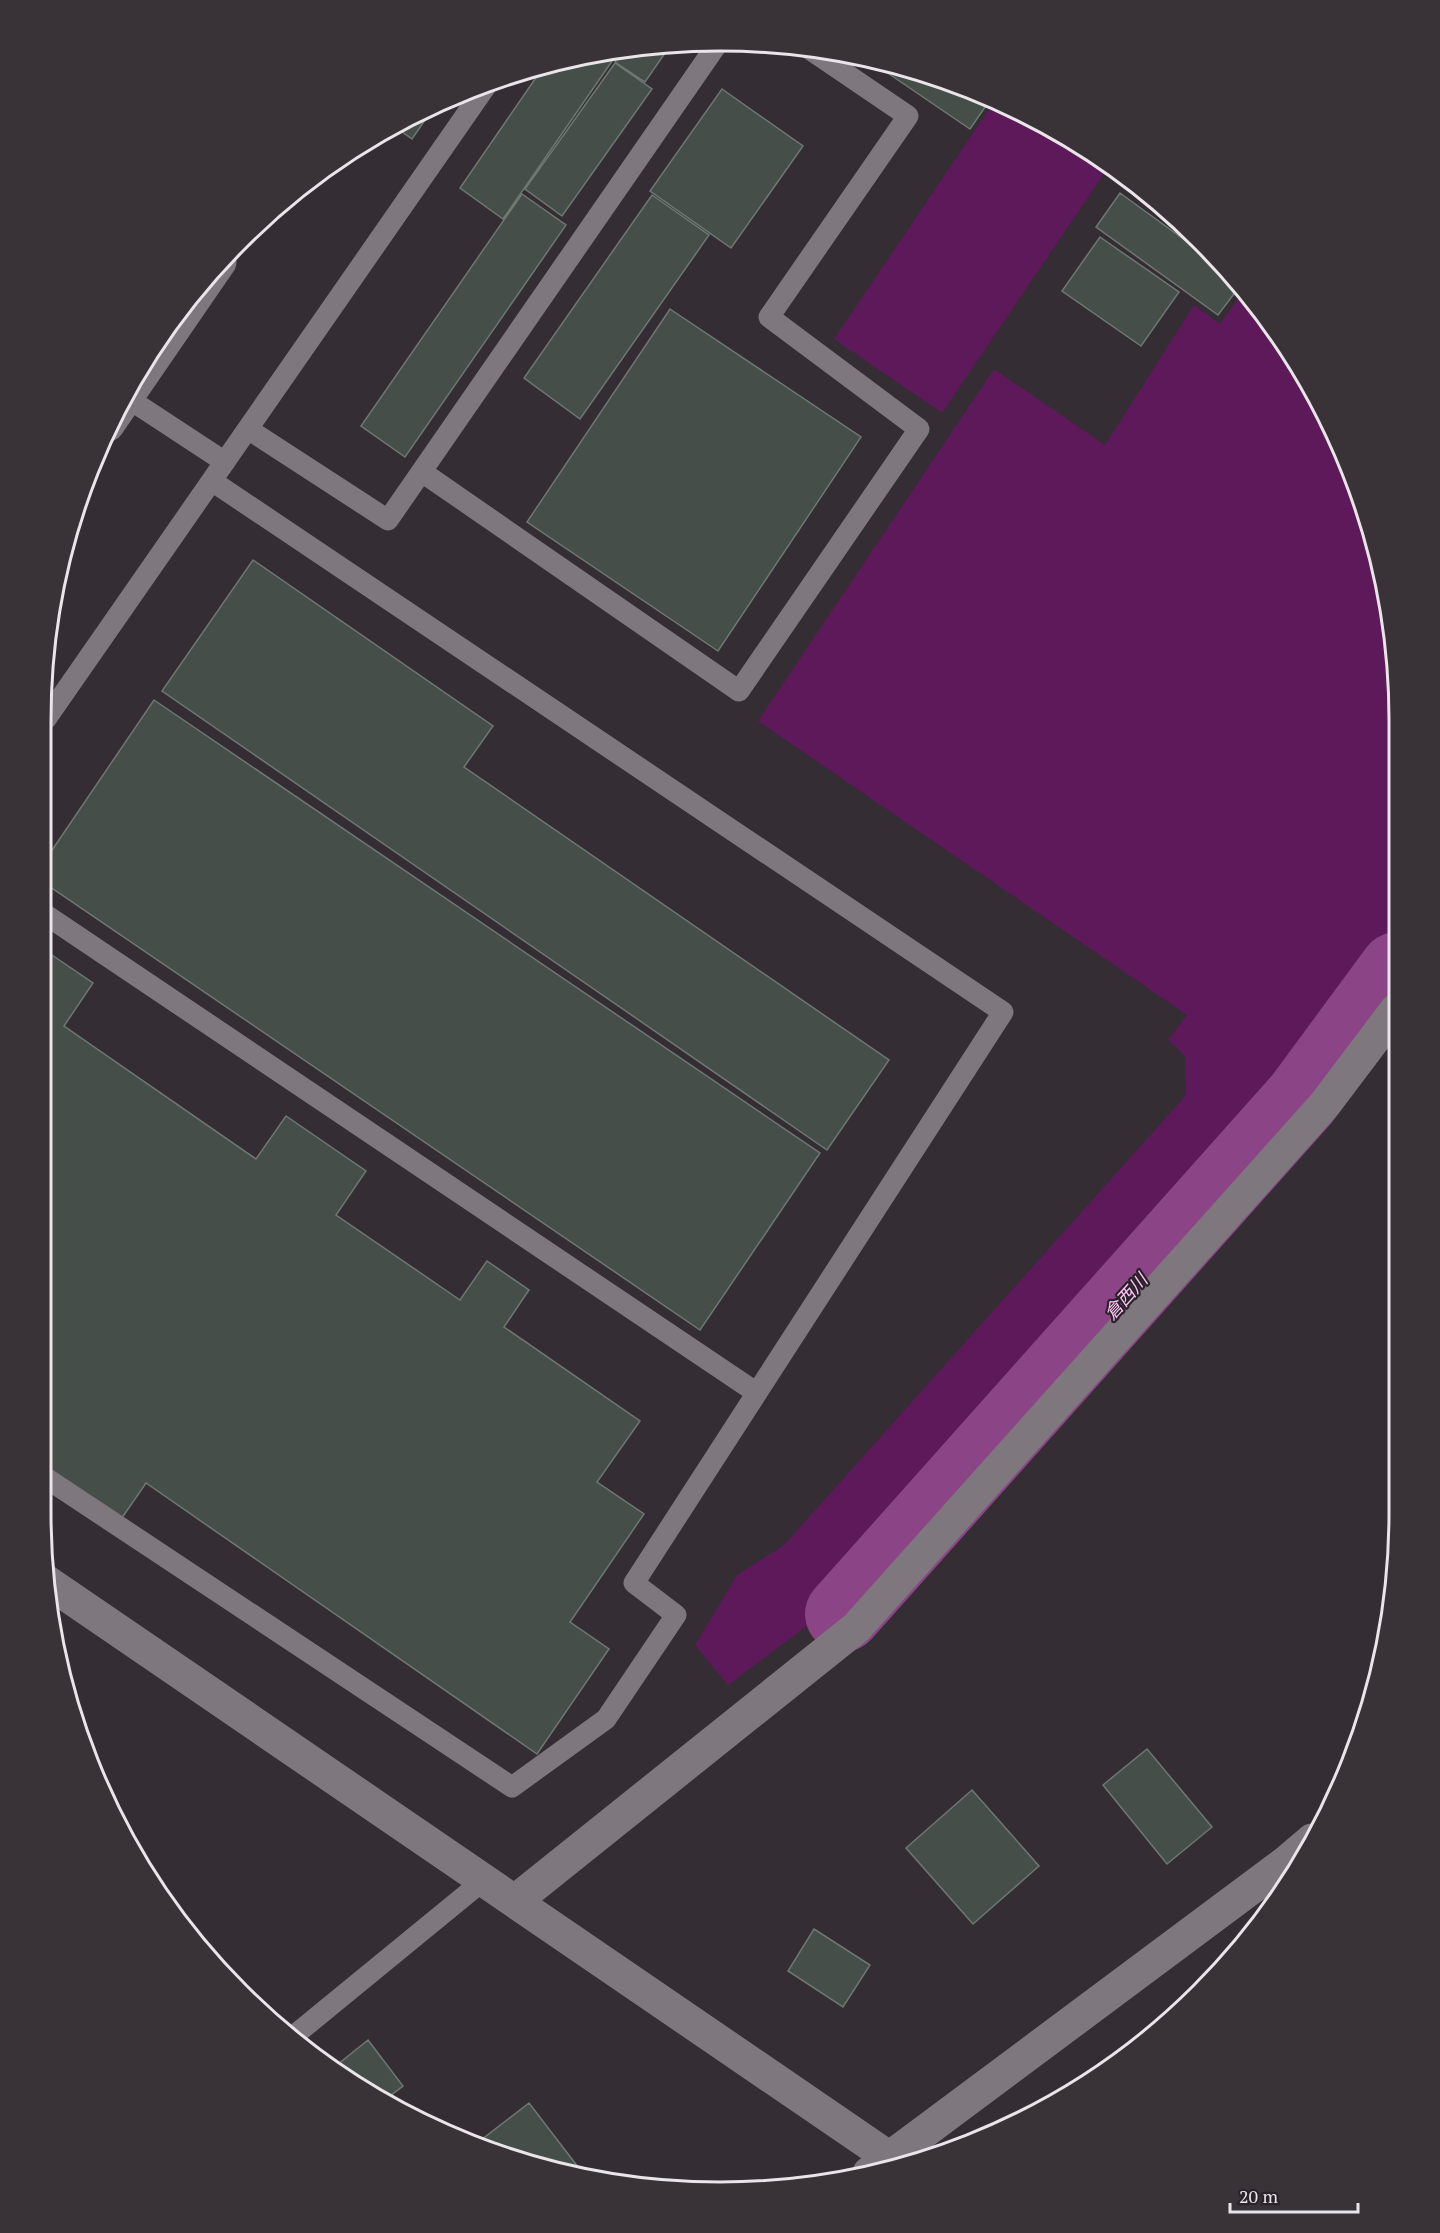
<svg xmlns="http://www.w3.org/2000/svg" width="1440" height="2233" font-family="'PT Serif','Noto Sans JP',serif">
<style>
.green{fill:#5d195a}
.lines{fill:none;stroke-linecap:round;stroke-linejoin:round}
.river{stroke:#8b4586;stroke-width:76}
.building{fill:#454e49;stroke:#6e7872;stroke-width:1.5}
.service{stroke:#7f777e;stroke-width:21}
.minor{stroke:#7f777e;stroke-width:33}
.tertiary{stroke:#7f777e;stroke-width:33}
.labels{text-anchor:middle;stroke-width:4.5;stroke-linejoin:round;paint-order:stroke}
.water-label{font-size:18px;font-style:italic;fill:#ffc4f8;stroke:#2a2329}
.rim{fill:none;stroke:#eae5e9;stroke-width:3}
</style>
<rect width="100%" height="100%" fill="#342d33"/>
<path class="green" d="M994,102L1020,114L1105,172L942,413L834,339Z
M1244,290L1259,307L1330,420L1376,544L1398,676L1397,938L1282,1103L836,1604L728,1685L695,1645L737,1575L784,1545L1186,1095L1185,1056L1168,1040L1187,1015L758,721L994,369L1105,445L1194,305L1220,324Z"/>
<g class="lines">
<path class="river" d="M843,1614L1302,1099L1397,970"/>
</g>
<path class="building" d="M672,43L645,82L615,62L622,51Z
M619,51L503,219L460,188L546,63Z
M870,61L938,76L990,100L970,129Z
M615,63L652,89L562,216L525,189Z
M722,89L803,146L731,248L650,191Z
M436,104L412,139L394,126L419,111Z
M1049,126L1059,131L1151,197Z
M1120,193L1222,267L1240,286L1218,315L1096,227Z
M522,194L566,225L405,457L361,426Z
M652,195L709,235L580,419L524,378Z
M1100,237L1179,292L1141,346L1062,291Z
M670,309L861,437L718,651L527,522Z
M253,560L493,726L464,767L889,1060L827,1150L162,691Z
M154,700L820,1153L700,1330L46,884V859Z
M46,951L93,983L64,1026L256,1159L286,1116L366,1171L336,1215L460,1300L487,1261L529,1290L504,1327L640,1421L597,1482L644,1514L570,1622L609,1649L537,1754L146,1483L117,1525L46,1477Z
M1147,1749L1212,1827L1167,1864L1103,1785Z
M972,1790L1039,1866L973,1924L906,1848Z
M814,1929L870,1965L843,2007L788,1971Z
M368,2040L403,2086L382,2102L332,2069Z
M529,2103L588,2180L501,2156L489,2151L481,2140Z"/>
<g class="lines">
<path class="service" d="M126,397L225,462
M248,429L388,520L718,43
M422,472L739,691L919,429L769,317L908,116L805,46
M46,719L486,86
M46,915L757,1393
M46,1478L512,1787L606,1719L676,1615L634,1583L1003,1012L212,481
M291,2038L484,1880"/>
<path class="minor" d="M515,1901L856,1628L1325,1104L1396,1010"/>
<path class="tertiary" d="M108,425L220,262
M46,1581L903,2167
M869,2173L1285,1863L1312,1840"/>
</g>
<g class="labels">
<g class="water-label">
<text transform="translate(1126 1297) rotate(-48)" y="6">倉西川</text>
</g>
</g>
<path d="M0 0H1440V2233H0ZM720 51H720A669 669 0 0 1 1389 720V1513A669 669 0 0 1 720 2182H720A669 669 0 0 1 51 1513V720A669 669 0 0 1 720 51Z" fill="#393338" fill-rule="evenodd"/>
<path class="rim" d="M720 51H720A669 669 0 0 1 1389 720V1513A669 669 0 0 1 720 2182H720A669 669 0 0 1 51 1513V720A669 669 0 0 1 720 51Z"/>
<path d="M1230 2203v9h128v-9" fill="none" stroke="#eae5e9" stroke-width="3"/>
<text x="1239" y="2203" font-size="18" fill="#eae5e9" stroke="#2a2329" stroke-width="4.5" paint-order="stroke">20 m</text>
</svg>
